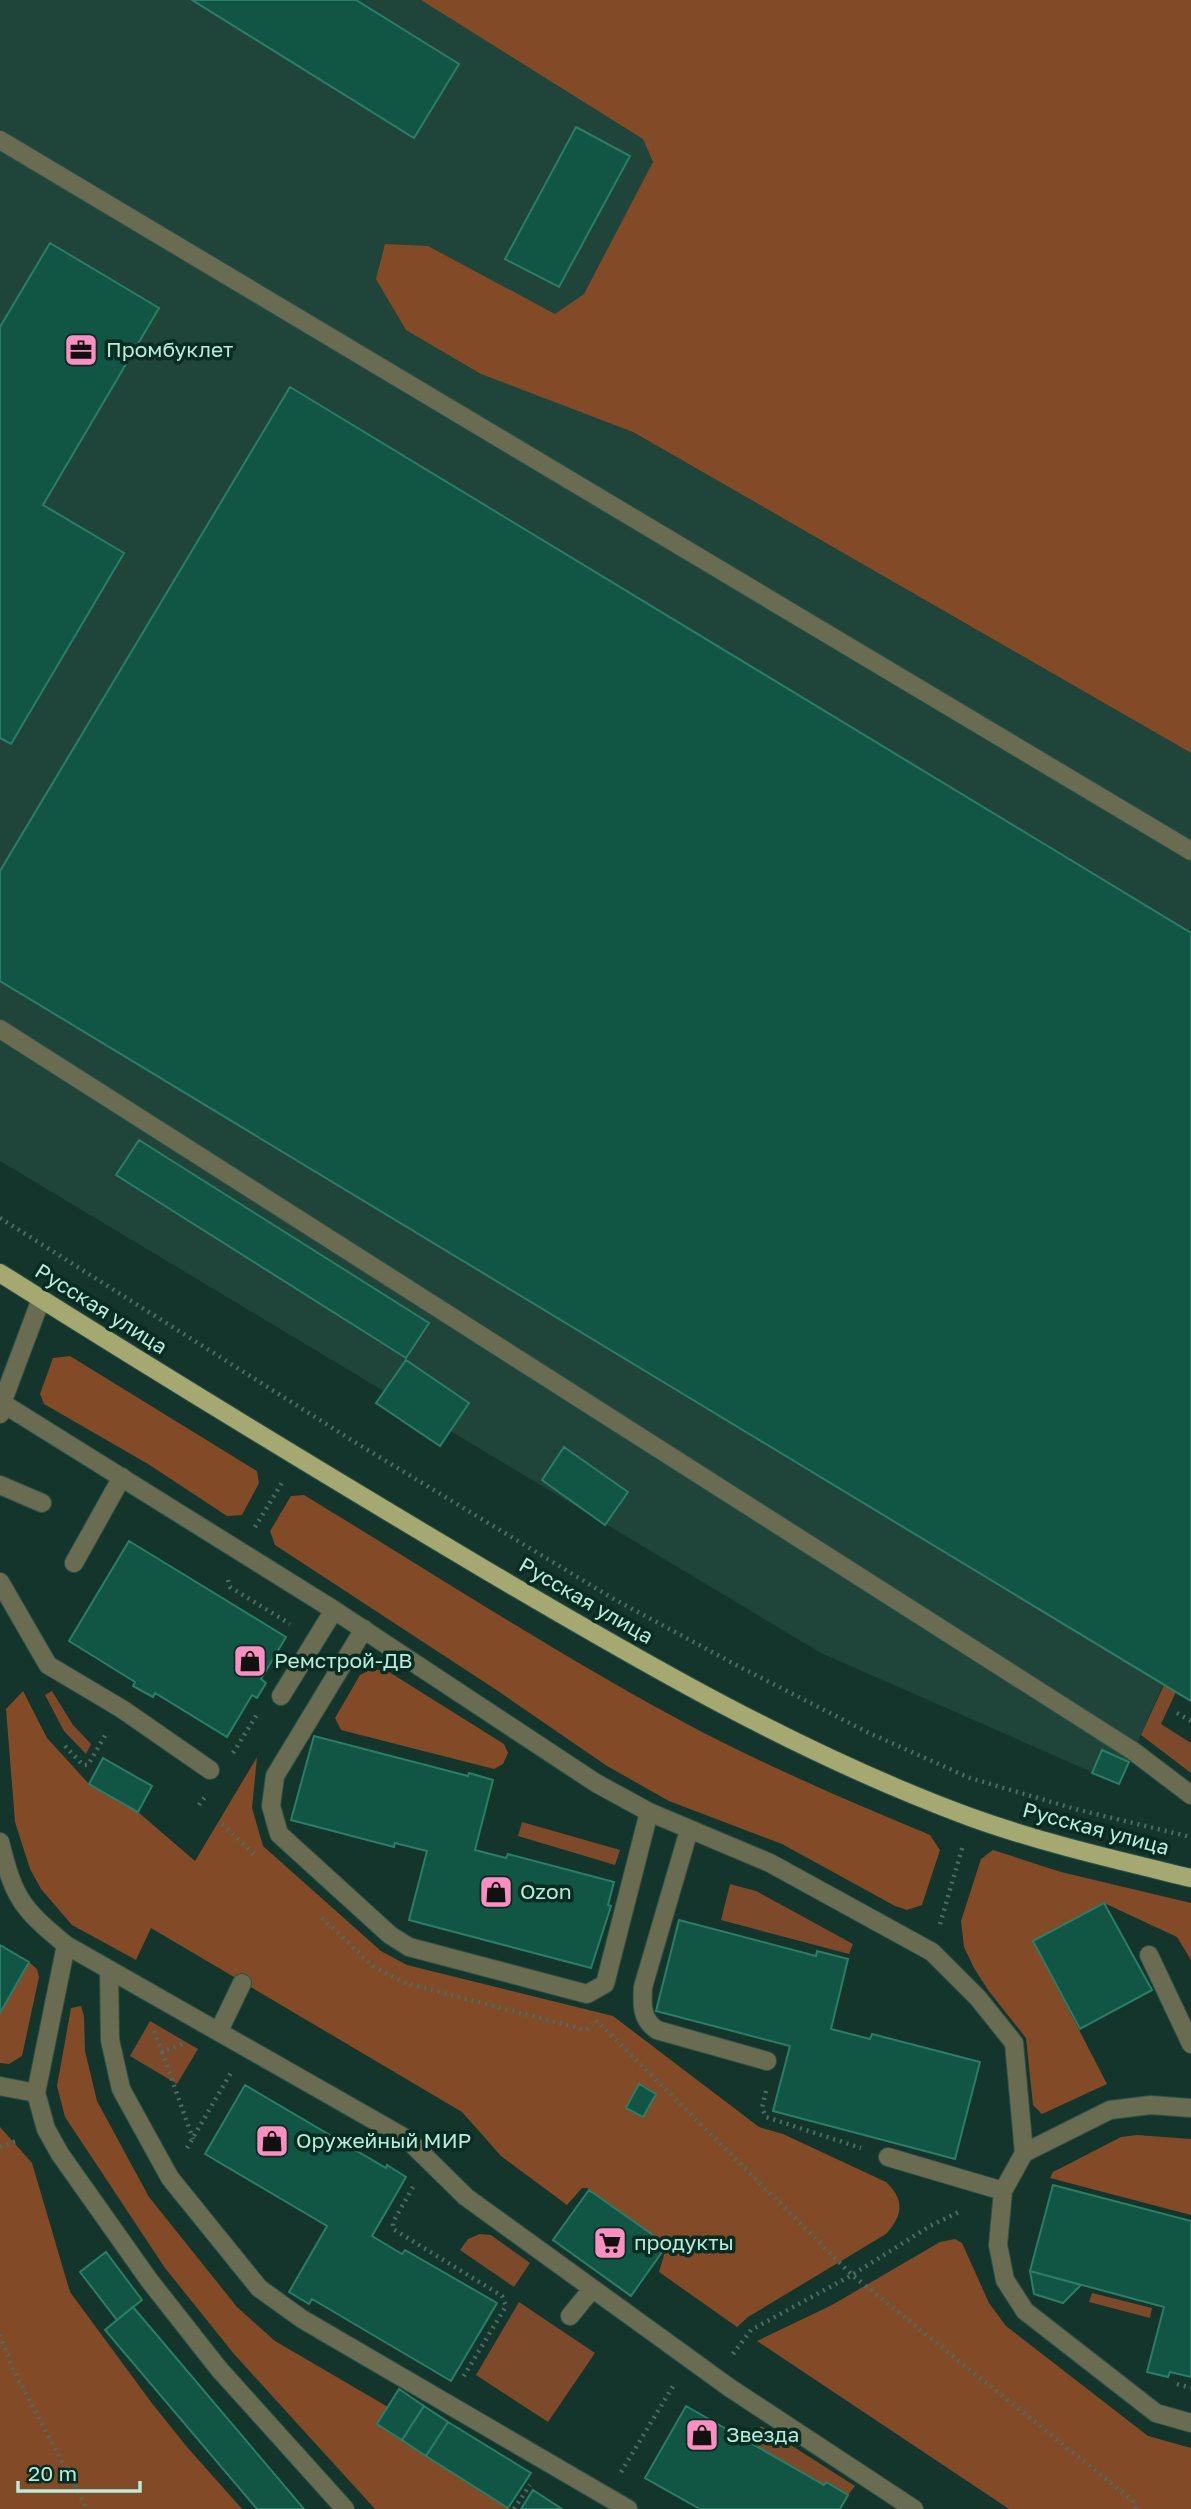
<svg xmlns="http://www.w3.org/2000/svg" width="1191" height="2509" font-family="'Golos Text',sans-serif">
<style>
.built{fill:#1f4439}
.green{fill:#7c492a}
.forest{fill:#824a27}
.building{fill:#154;stroke:#2c7d67;stroke-width:2}
.lines{fill:none;stroke-linecap:round;stroke-linejoin:round}
.minor-casing{stroke:#2f5247;stroke-width:20}
.major-casing{stroke:#2f5247;stroke-width:20}
.path{stroke:#496e62;stroke-width:4.5;stroke-dasharray:2 5;stroke-linecap:butt}
.minor{stroke:#6a6c51;stroke-width:18}
.major{stroke:#a5a971;stroke-width:18}
.labels{text-anchor:middle;stroke-width:7;stroke-linejoin:round;paint-order:stroke}
.poi-label{font-size:21px;fill:#bbebda;stroke:#082b22;text-anchor:start}
.street-label{font-size:21px;fill:#bbebda;stroke:#082b22}
</style>
<rect width="100%" height="100%" fill="#14352b"/>
<path class="built" d="M0,0H529L773,163L633,432L1191,753V1701L1163,1685L1119,1784L821,1653L0,1161Z"/>
<path class="green" d="M1164,1685L1176,1692L1161,1724L1191,1743V1773L1141,1735Z
M52,1691L73,1725L91,1744L86,1754L64,1731L45,1695Z
M522,1822L620,1850L615,1865L518,1836Z
M730,1884L756,1891L853,1944L849,1954L721,1920Z
M150,2021L198,2049L177,2084L130,2056Z
M480,2234L491,2235L530,2263L514,2287L460,2250L468,2239Z
M1092,2293L1152,2308L1150,2318L1089,2302Z
M519,2302L595,2353L548,2422L476,2375Z
M761,2426L855,2486L848,2495L826,2483L824,2485L751,2443Z"/>
<path class="forest" d="M421,0H1191V753L633,432L481,374L406,330L376,279L385,244L428,246L555,314L584,294L653,162L643,139Z
M70,1356L257,1471L259,1483L242,1515L227,1516L148,1464L44,1404L40,1394L53,1358Z
M304,1495C436,1575 566,1660 702,1732C776,1770 853,1803 930,1835L940,1850L922,1905L907,1910L895,1906L782,1844L669,1801L607,1766L498,1691L275,1545L270,1531L291,1496Z
M372,1669L389,1672L504,1744L508,1753L503,1764L494,1769L341,1730L335,1718L360,1675Z
M23,1691L47,1738L89,1784L138,1812L195,1861L257,1757L252,1808L263,1846L381,1951L407,1965L613,2016L759,2127L783,2134L886,2182C905,2200 903,2215 886,2234L748,2317L737,2327L659,2272L667,2245L587,2188H582L567,2205L501,2156L462,2112L151,1928L136,1960L72,1925L41,1889L30,1869L15,1822L6,1709Z
M993,1850L1061,1872L1191,1903V1960L1177,1937L1104,1903L1033,1941L1107,2084L1042,2114L1033,2105L1026,2038L988,1990L974,1968L964,1947L961,1921L981,1859Z
M29,1962L37,1969L39,1977L22,2056L9,2064L0,2063V2013Z
M81,2006L84,2016L85,2051L97,2101L149,2197L237,2307L275,2341L388,2407L377,2424L510,2509H375L234,2354L165,2268L65,2117L57,2086L71,2008Z
M0,2127L32,2163L70,2292L151,2402L187,2447L242,2509H0Z
M1137,2135L1191,2139V2215L1050,2178L1053,2172L1121,2137Z
M955,2239L962,2243L989,2303L1006,2326L1148,2436L1191,2448V2509H1009L757,2341L832,2305L940,2242Z"/>
<path class="building" d="M192,0H356L459,64L414,138Z
M576,127L630,156L559,287L505,259Z
M50,243L159,308L43,505L124,553L11,744L0,738V327Z
M290,387L1191,933V1701L0,981V871Z
M139,1140L429,1323L406,1358L116,1175Z
M406,1360L469,1403L440,1446L376,1403Z
M564,1447L628,1492L605,1525L542,1480Z
M129,1541L286,1637L261,1679L266,1683L257,1698L252,1695L227,1737L155,1693L153,1697L133,1686L135,1682L69,1641Z
M314,1736L468,1776L469,1773L493,1780L475,1850L506,1858L508,1854L614,1882L608,1905L611,1906L591,1968L409,1920L427,1851L395,1843L394,1847L291,1820Z
M1102,1750L1129,1762L1119,1784L1092,1773Z
M103,1758L152,1786L138,1812L89,1784Z
M1104,1903L1152,1990L1080,2029L1033,1941Z
M679,1920L816,1956L817,1951L848,1959L831,2029L870,2039L872,2034L980,2062L955,2159L773,2111L790,2046L656,2011Z
M0,1945L29,1962L0,2013Z
M639,2084L656,2094L643,2117L626,2108Z
M245,2085L386,2168L387,2165L406,2177L372,2236L402,2254L405,2250L497,2303L451,2381L312,2299L309,2304L289,2292L327,2226L205,2154Z
M1053,2185L1191,2221V2377L1170,2372L1168,2377L1147,2372L1164,2307L1030,2271Z
M589,2190L667,2245L631,2296L553,2240Z
M106,2252L142,2300L117,2320L80,2272Z
M1030,2271L1081,2285L1063,2303L1034,2294Z
M133,2307L304,2509H257L105,2330Z
M399,2389L424,2406L402,2440L377,2424Z
M424,2406L448,2422L426,2456L402,2440Z
M686,2406L824,2485L826,2482L848,2495L840,2509H700L645,2478Z
M448,2422L531,2473L508,2508L426,2456Z
M533,2490L562,2509H521Z"/>
<g class="lines">
<defs>
<path id="minor" d="M0,140L1191,851
M0,1029L1133,1751L1191,1795
M2,1403L334,1610L596,1783L649,1812L770,1863L932,1952L978,1998L1014,2043L1024,2153
M0,1414L2,1403L41,1299
M0,1485L42,1503
M74,1563L122,1477
M0,1582L48,1665L122,1709L210,1770
M364,1629L275,1776L271,1806L279,1834L390,1935L409,1947L587,1994L605,1984L649,1812
M281,1696L334,1610
M689,1830L643,1987C642,2005 641,2019 657,2030L767,2061
M0,1842C14,1898 21,1908 66,1945L407,2139L466,2197L730,2388L914,2509
M66,1945L36,2093L46,2129L60,2154L149,2280L219,2369L345,2509
M1149,1955L1191,2044
M109,1970L110,2040L121,2089L170,2178L259,2288L302,2319L628,2509
M219,2031L242,1983
M0,2086L36,2093
M1191,2108L1151,2105L1110,2110L1024,2153L1003,2191L998,2245L1005,2280L1025,2311L1156,2413L1191,2423
M888,2157L1003,2191
M570,2316L592,2289"/>
<path id="major" d="M0,1273C160,1374 321,1472 484,1569C640,1661 799,1754 970,1817C1042,1843 1117,1860 1191,1878"/>
</defs>
<use href="#minor" class="minor-casing"/>
<use href="#major" class="major-casing"/>
<path class="path" d="M0,1218L353,1441L612,1598L738,1666L869,1733L970,1778L1075,1809L1191,1837
M255,1527L283,1481
M228,1580L230,1587L290,1624
M1177,1713L1191,1721
M65,1746L83,1765H88L106,1734
M233,1753L258,1713
M199,1805L205,1797
M222,1824L254,1854
M322,1918L373,1966L405,1983L586,2030L592,2024
M940,1924L963,1845
M596,2020L852,2275L1132,2500L1136,2509
M154,2031L162,2052L182,2044
M162,2052L193,2139
M766,2091L762,2108L766,2117L861,2148
M0,2147L19,2140
M187,2148L232,2071
M413,2187L393,2222V2229L502,2296L506,2306L462,2379
M0,2335L12,2367L87,2509
M733,2354L751,2330L852,2275L930,2226L961,2211
M1177,2384L1191,2388
M621,2472L675,2383
M514,2509L530,2485"/>
<use href="#minor" class="minor"/>
<use href="#major" class="major"/>
</g>
<defs>
<symbol id="office-square" viewBox="-11 -11 22 22"><rect x="-9" y="-9" width="18" height="18" rx="4" fill="#fc8fc2" stroke="#082b22"/><path d="M-6-3h4V-5.5h4V-3h4V5H-6ZM-1-4.5V-3h2v-1.5ZM-6 0V1H6V0Z" fill="#111"/></symbol>
<symbol id="shop-square" viewBox="-11 -11 22 22"><rect x="-9" y="-9" width="18" height="18" rx="4" fill="#fc8fc2" stroke="#082b22"/><path d="M-5-2.5h2.3a2.7 3.5 0 0 1 5.4 0H5L5.5 6h-11ZM-1.5-2.5h3a1.5 2.3 0 0 0-3 0Z" fill="#111"/></symbol>
<symbol id="supermarket-square" viewBox="-11 -11 22 22"><rect x="-9" y="-9" width="18" height="18" rx="4" fill="#fc8fc2" stroke="#082b22"/><path d="M-6-5.5h2.5l.6 2H6L4.5 2H-2.5L-4.4-4H-6ZM-1.5 3.2a1.3 1.3 0 1 0 .1 0ZM3 3.2a1.3 1.3 0 1 0 .1 0Z" fill="#111"/></symbol>
</defs>
<g fill-rule="evenodd">
<use href="#office-square" x="62" y="331" width="38" height="38"/>
<use href="#shop-square" x="231" y="1642" width="38" height="38"/>
<use href="#shop-square" x="477" y="1873" width="38" height="38"/>
<use href="#shop-square" x="253" y="2122" width="38" height="38"/>
<use href="#supermarket-square" x="591" y="2224" width="38" height="38"/>
<use href="#shop-square" x="683" y="2416" width="38" height="38"/>
</g>
<g class="labels">
<g class="poi-label">
<text x="106" y="357">Промбуклет</text>
<text x="274" y="1668">Ремстрой-ДВ</text>
<text x="520" y="1899">Ozon</text>
<text x="296" y="2148">Оружейный МИР</text>
<text x="634" y="2250">продукты</text>
<text x="726" y="2442">Звезда</text>
</g>
<g class="street-label">
<text transform="translate(101 1309) rotate(32)" y="7">Русская улица</text>
<text transform="translate(586 1601) rotate(30)" y="7">Русская улица</text>
<text transform="translate(1096 1829) rotate(15)" y="7">Русская улица</text>
</g>
</g>
<path d="M18 2481v10h122v-10" fill="none" stroke="#bbebda" stroke-width="3.5"/>
<text x="28" y="2481" font-size="21" fill="#bbebda" stroke="#082b22" stroke-width="5" paint-order="stroke">20 m</text>
</svg>
